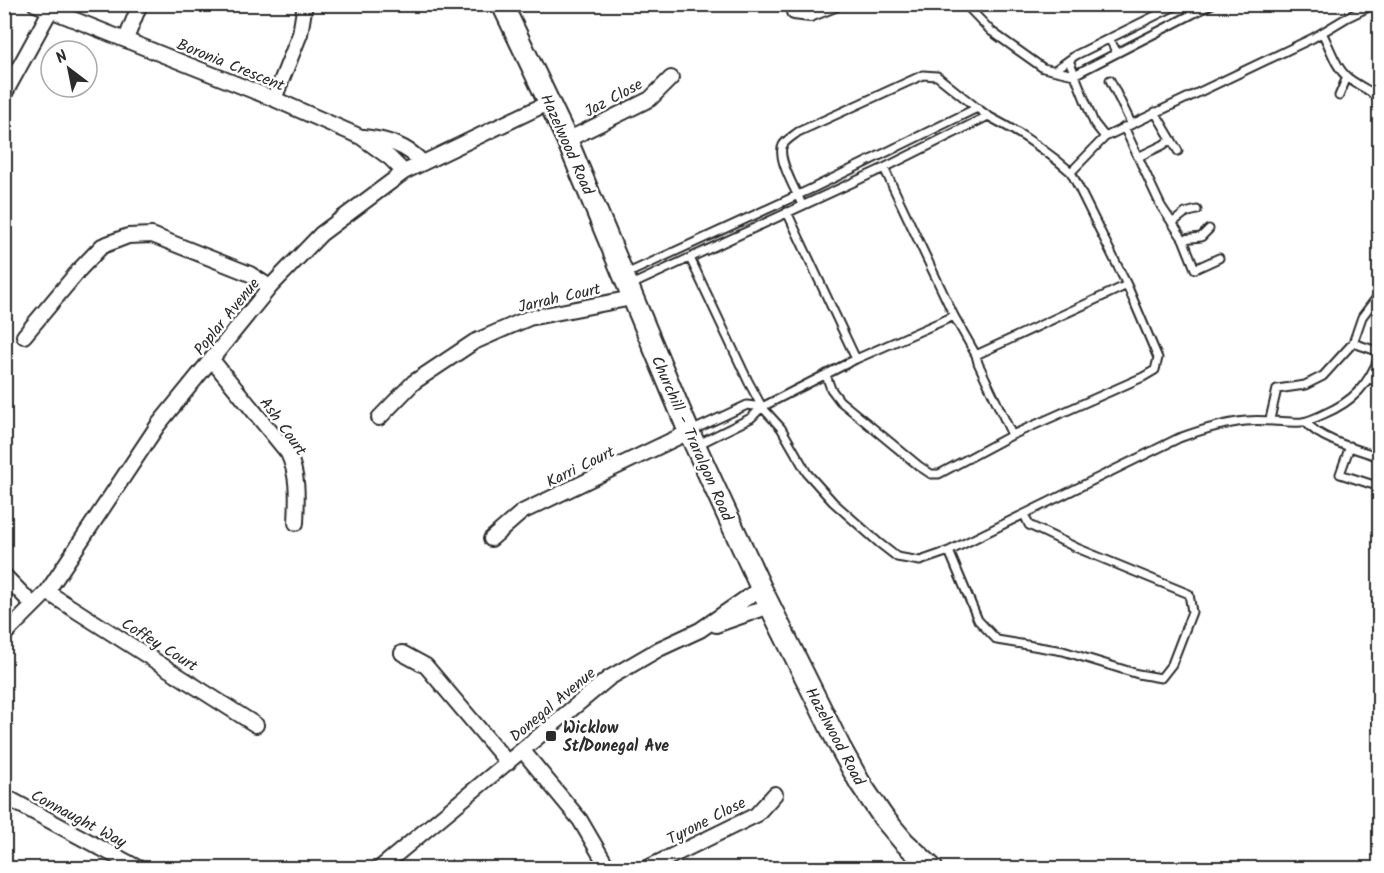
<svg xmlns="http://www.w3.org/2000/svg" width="1384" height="873" font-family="Kalam,sans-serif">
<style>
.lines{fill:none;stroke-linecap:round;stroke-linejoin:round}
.service-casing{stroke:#2b2b2b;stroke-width:11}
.minor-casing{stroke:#2b2b2b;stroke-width:18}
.secondary-casing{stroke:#2b2b2b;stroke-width:24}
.service{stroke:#fff;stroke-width:7}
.minor{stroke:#fff;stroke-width:14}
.secondary{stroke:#fff;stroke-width:20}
.poi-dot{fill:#2b2b2b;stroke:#fff;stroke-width:2}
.labels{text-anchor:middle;stroke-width:5;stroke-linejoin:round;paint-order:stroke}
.street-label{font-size:16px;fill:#2b2b2b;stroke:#fff}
.poi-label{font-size:16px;font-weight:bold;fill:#2b2b2b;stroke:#fff;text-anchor:start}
</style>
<rect width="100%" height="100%" fill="#fff"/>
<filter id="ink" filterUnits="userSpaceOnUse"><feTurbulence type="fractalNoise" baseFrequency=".0167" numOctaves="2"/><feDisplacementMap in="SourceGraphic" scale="12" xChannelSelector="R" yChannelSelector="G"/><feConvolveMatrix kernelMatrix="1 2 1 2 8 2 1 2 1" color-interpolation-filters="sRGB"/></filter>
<g filter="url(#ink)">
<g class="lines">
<defs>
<path id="service" d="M965,4L991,31L1043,68L1074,75L1212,4
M1322,33C1330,46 1334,65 1346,76C1356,86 1373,89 1380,103
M1109,38L1117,53
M1069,60L1094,123L1105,137L1071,172
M1055,70L1076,55L1179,4
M1110,80L1131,123
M1339,96L1347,77
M1124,127L1161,206L1183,239L1195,269L1219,258
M1105,137L1313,38L1348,17L1375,4
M1171,139L1178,151
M1138,157L1163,145L1171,139L1155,112
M884,168L954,316L976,355L978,363L1012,435
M802,205C797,192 776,158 783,145C786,140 793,136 798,132L923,75L937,76L977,108
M787,212L856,359
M1172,223L1185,213L1197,210
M1183,239L1201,237L1209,229
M690,258L748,381L762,407L781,428L807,473L833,502L879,543L897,557L920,561L949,551L1179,438C1201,430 1223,423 1246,421C1265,419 1283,423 1302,422C1310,421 1317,417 1324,414C1354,401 1368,385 1380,355
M626,274L811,189L977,108L988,116
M631,285L884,168L988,116C1017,131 1046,150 1071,172L1127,285L1158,358L1155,370L1143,377L1012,435L939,474H931L919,466L840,401L831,389L826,375
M1353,343L1380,352
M976,355L1127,285
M1369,379L1380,382
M1270,419L1277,389L1305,385L1323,376L1353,343L1362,317L1380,293
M1306,422C1318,439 1359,450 1380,457
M689,432L747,405L762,407
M697,445L751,418L762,407L856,359L954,316
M1350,446L1340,474L1380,487
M949,551L978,620L997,640L1063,651L1138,674L1161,678L1172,664L1192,612L1189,594L1077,548L1029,525L1024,514"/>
<path id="minor" d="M35,4L274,99L361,137L390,158L404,172
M794,12L810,14L835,4
M126,39L140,4
M4,95L50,11
M274,99L300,34L305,4
M364,137C388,140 406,145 423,163
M567,140L650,99L671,78
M24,336L80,269L102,246L128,236L152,235L250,274L270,287
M212,360L288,453C299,477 297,498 296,523
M379,418L414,382L474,342L529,318L632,298
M491,539L522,512L689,432
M4,575L33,605
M47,592L256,725
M716,625L770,606
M4,635L47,592L158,425L270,287L321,234L404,172L550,102
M402,653L426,666L508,763
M523,751L580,820L608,868
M4,796L138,868
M380,868L609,678L659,649L700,630L761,588
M647,868L756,815L775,794"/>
<path id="secondary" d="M502,4L567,140L689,432L761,588L840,747L860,783L883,817L904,842L932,868"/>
</defs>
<use href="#service" class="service-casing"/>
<use href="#minor" class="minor-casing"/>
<use href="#secondary" class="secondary-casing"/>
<use href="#service" class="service"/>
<use href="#minor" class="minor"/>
<use href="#secondary" class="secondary"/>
</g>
</g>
<rect class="poi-dot" x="545" y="730" width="12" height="12" rx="3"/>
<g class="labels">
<g class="street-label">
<text transform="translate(231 64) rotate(22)" y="6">Boronia Crescent</text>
<text transform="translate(613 97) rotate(-28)" y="6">Jaz Close</text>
<text transform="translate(568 144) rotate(66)" y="6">Hazelwood Road</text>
<text transform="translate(559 297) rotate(-13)" y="6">Jarrah Court</text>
<text transform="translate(226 316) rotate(-51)" y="6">Poplar Avenue</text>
<text transform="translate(284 426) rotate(54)" y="6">Ash Court</text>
<text transform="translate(693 438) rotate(66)" y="6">Churchill - Traralgon Road</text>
<text transform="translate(580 466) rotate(-26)" y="6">Karri Court</text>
<text transform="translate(160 644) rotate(32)" y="6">Coffey Court</text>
<text transform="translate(552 704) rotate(-40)" y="6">Donegal Avenue</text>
<text transform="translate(836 736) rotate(62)" y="6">Hazelwood Road</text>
<text transform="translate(79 818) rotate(28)" y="6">Connaught Way</text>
<text transform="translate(706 820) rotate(-27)" y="6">Tyrone Close</text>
</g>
<g class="poi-label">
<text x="563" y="733">Wicklow<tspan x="563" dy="18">St/Donegal Ave</tspan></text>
</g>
</g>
<rect width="1384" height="873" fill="none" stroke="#fff" stroke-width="24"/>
<rect x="12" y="12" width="1360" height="849" fill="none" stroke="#2b2b2b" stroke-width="2" filter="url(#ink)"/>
<g transform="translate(69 69) rotate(328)"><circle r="28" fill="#ffffff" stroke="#aaaaaa" stroke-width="1.5"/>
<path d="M0-4.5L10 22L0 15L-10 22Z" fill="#2b2b2b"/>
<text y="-9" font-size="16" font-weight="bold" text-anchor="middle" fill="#2b2b2b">N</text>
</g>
</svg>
